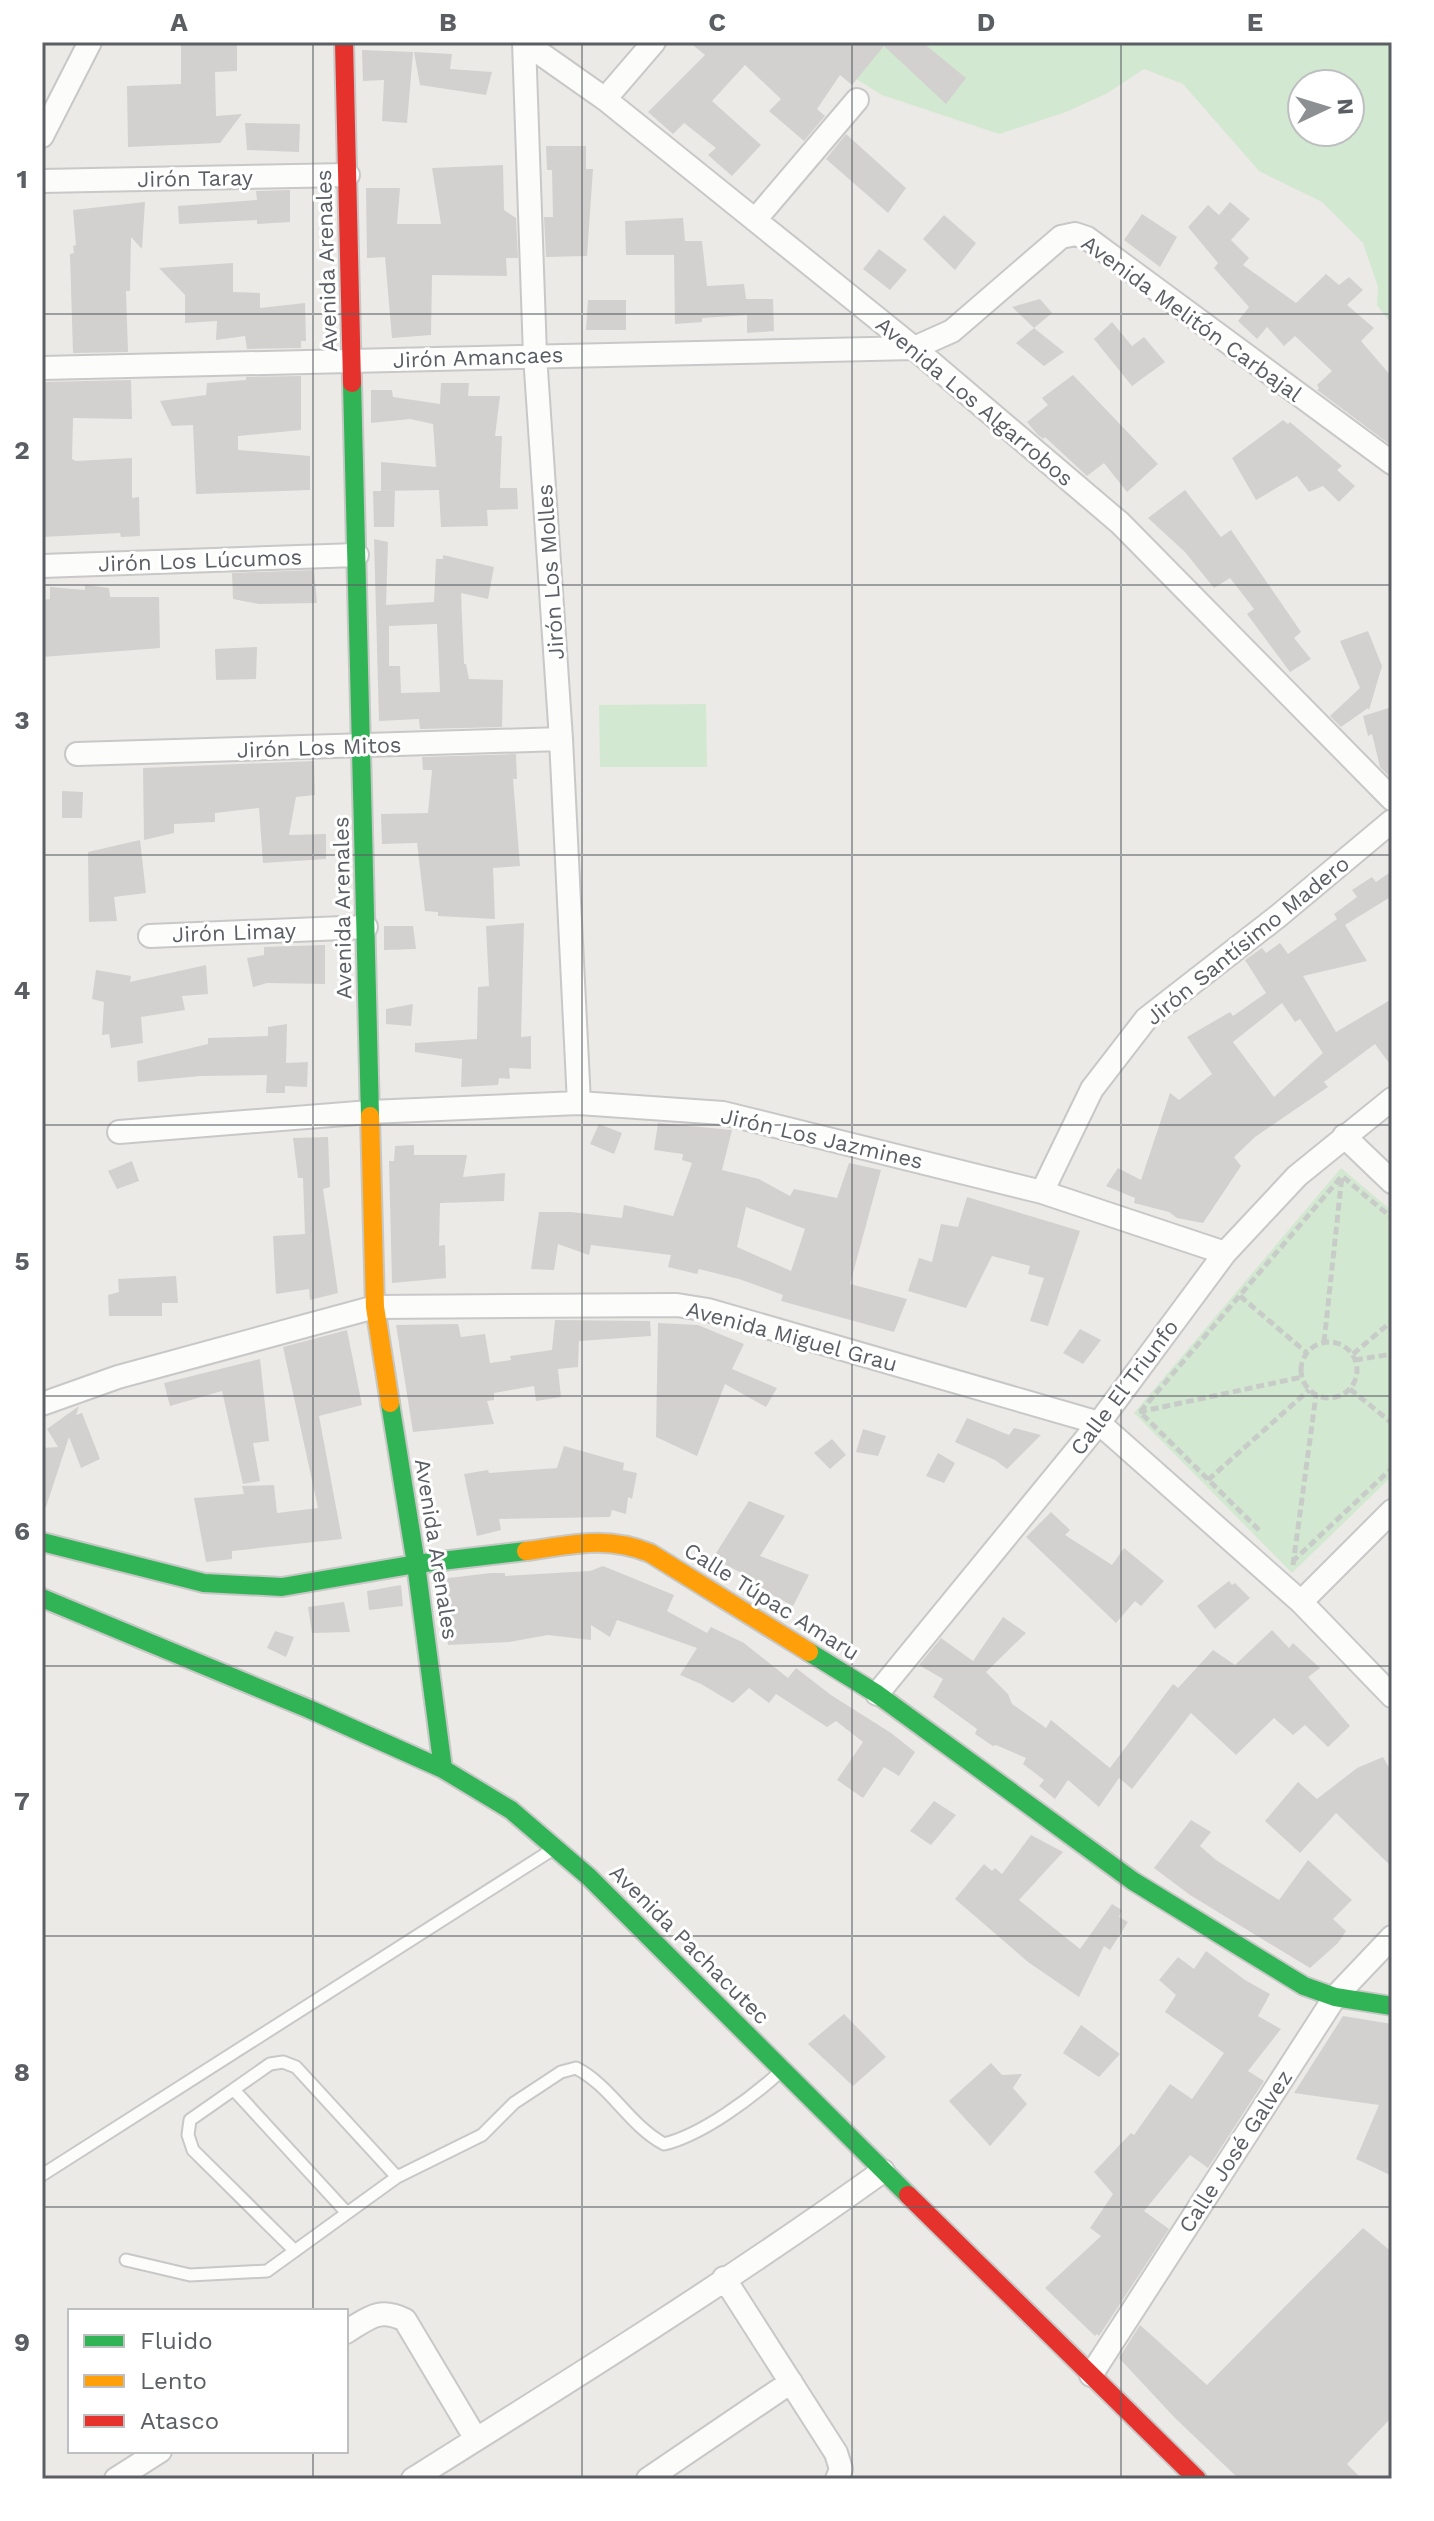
<svg xmlns="http://www.w3.org/2000/svg" width="1434" height="2521" font-family="'Work Sans',sans-serif">
<style>
.green{fill:#d3e8d0;fill-rule:evenodd}
.building{fill:#d2d1cf;fill-rule:evenodd}
.lines{fill:none;stroke-linecap:round;stroke-linejoin:round}
.lane-casing{stroke:#c8c8c8;stroke-width:15}
.street-casing{stroke:#c8c8c8;stroke-width:26}
.fast-casing{stroke:#c7c7c6;stroke-width:22}
.slow-casing{stroke:#c7c7c6;stroke-width:22}
.jam-casing{stroke:#c7c7c6;stroke-width:22}
.path{stroke:#c8ccc9;stroke-width:5;stroke-dasharray:8 4;stroke-linecap:butt}
.lane{stroke:#fcfcfb;stroke-width:11}
.street{stroke:#fcfcfb;stroke-width:22}
.fast{stroke:#30b455;stroke-width:18}
.slow{stroke:#ff9f0a;stroke-width:18}
.jam{stroke:#e5322d;stroke-width:18}
.grid{fill:none;stroke:#5b5f64;stroke-width:2;stroke-opacity:0.55}
.labels{text-anchor:middle;stroke-width:6;stroke-linejoin:round;paint-order:stroke}
.street-label{font-size:22px;fill:#5b5f64;stroke:#fff}
.neatline{fill:none;stroke:#5b5f64;stroke-width:3}
.grid-label{font-size:26px;text-anchor:middle;font-weight:bold;fill:#5b5f64}
</style>
<rect width="100%" height="100%" fill="#ebeae6"/>
<path class="green" d="M797,42H1392V325L1377,305L1378,287L1363,243L1322,202L1259,171L1183,84L1144,69L1106,94L1066,112L999,134L882,95ZM1302,84H1350V132H1302Z
M706,704L707,767H600L599,705Z
M1341,1168L1392,1211V1476L1292,1573L1134,1413Z"/>
<path class="building" d="M181,42H237V71L215,72L216,116L242,114L220,143L128,147L127,86L181,84Z
M689,42H922L966,78L946,104L884,46L852,85L840,75L817,109L825,116L804,141L769,111L781,99L745,65L712,101L761,145L732,176L708,155L716,148L684,123L673,134L648,112L705,55Z
M362,50L413,52L407,123L382,121L384,80L363,81Z
M414,52L452,54L450,69L492,72L486,95L420,85Z
M245,123L300,124L299,152L247,150Z
M846,134L906,188L888,213L826,159Z
M546,146H586V169H593L587,256L546,257L544,217H553L552,170H547Z
M503,165L504,210L516,218L518,258H506L507,276L432,275L431,335L392,338L385,257L367,258L366,188H400L397,224H441L432,168Z
M290,190V222L257,224V220L179,224L178,206L257,200L256,191Z
M145,202L142,249L131,237L130,291H126L128,352L73,353L70,254L74,253L73,246L76,245L73,210Z
M1230,202L1250,219L1231,240L1249,258L1243,265L1296,303L1326,274L1339,285L1349,277L1363,290L1347,305L1374,328L1361,341L1392,377V446L1317,390L1319,388L1317,385L1332,371L1295,336L1284,346L1267,327L1257,339L1238,321L1249,307L1214,268L1218,263L1188,227L1208,205L1219,215Z
M1142,214L1177,237L1160,267L1124,240Z
M944,215L976,243L955,270L923,239Z
M683,218L685,241H702L707,286L744,284L746,299H773L774,331L747,333V315L702,318V322L675,324L674,255H626L625,221Z
M879,249L907,270L890,290L863,269Z
M233,263V292L260,293V308L305,303L306,341H301V348L247,349L245,336L216,340L217,321L185,323V295L159,268Z
M1040,299L1052,313L1034,328L1012,307Z
M588,300H626V330H586Z
M1112,322L1132,346L1144,337L1165,362L1132,386L1094,339Z
M1034,328L1064,352L1044,366L1016,343Z
M1073,375L1158,464L1127,492L1104,463L1087,476L1045,437L1043,439L1037,434L1027,422L1048,405L1042,398Z
M301,376V430L238,436V450L310,456V490L196,494L193,425L172,426L160,401L206,395L207,383L246,380V377Z
M131,380L132,419L73,418L72,459L76,461L132,458V498L139,497L140,536L121,537L120,533L42,537V382Z
M441,383H469L468,396H500L495,436H502L500,488H517L518,509L487,510L488,526L441,527L439,490L381,491V462L436,467L433,424L410,419L371,423V390H392L393,397L440,404Z
M1283,420L1288,424L1290,422L1342,466L1337,470L1355,486L1339,502L1323,486L1309,492L1297,476L1256,500L1232,458Z
M1185,490L1221,537L1231,530L1301,632L1294,638L1311,659L1290,672L1247,614L1254,609L1230,578L1214,588L1185,552L1148,518Z
M373,491H395L394,527H374Z
M374,539L388,542L386,605L434,602L436,559H443V555L494,567L488,599L461,593L464,664H466L469,679L503,680L502,727L420,729L419,719L379,721ZM437,624L440,692L401,693L400,666H389V626Z
M314,570L317,603L259,604L233,599L232,573Z
M85,585L109,588L110,597H159L160,648L42,657V600L50,599V587L85,590Z
M1368,631L1382,666L1369,710L1368,708L1341,727L1330,716L1360,688L1340,641Z
M257,647L256,679L216,680L215,649Z
M1392,707V779L1380,767L1372,734L1368,736L1363,716Z
M516,754L517,779H513L520,866L493,868L495,919L438,916V912L425,911L417,843L382,844L381,814L428,813L432,770H423L422,757Z
M314,761L315,795L296,797L289,835L326,834V859L263,863L259,808L215,813V822L174,824V833L144,840L143,768Z
M62,791L83,792L82,818H62Z
M140,840L146,893L114,897L117,921L89,922L88,852Z
M1392,871V896L1345,925L1367,961L1303,976L1336,1032L1392,999V1067L1375,1044L1324,1082L1328,1087L1255,1137L1234,1157L1241,1166L1203,1223L1177,1218L1169,1212L1134,1203L1135,1198L1106,1186L1118,1168L1141,1180L1170,1093L1179,1100L1212,1074L1187,1037L1230,1012L1233,1016L1266,993L1245,960L1262,948L1266,953L1280,943L1288,954L1337,919L1334,914L1357,897L1352,890L1372,877L1376,882ZM1282,1003L1295,1022L1300,1019L1323,1053L1274,1097L1233,1042Z
M524,923L521,1037L531,1036V1069L509,1068L510,1079L499,1078L498,1085L461,1087L462,1059L415,1052V1043L477,1039L478,987L489,986L486,926Z
M384,926H413L416,949L384,950Z
M325,945V984L267,983L253,987L247,958L264,955V947Z
M206,965L208,994L182,996L185,1010L141,1017L143,1043L111,1048L109,1034L102,1035L104,1002L92,999L96,970L131,976L130,982Z
M413,1004L411,1026L386,1024V1009Z
M287,1024L286,1063L308,1062L307,1087L285,1086V1093H266L267,1075L200,1076L138,1082L137,1061L208,1044V1038L268,1036V1027Z
M658,1123L732,1130L722,1170L759,1179L790,1196L794,1189L837,1198L849,1163L881,1170L850,1284L907,1299L894,1332L781,1301L783,1295L739,1279L699,1269L697,1274L668,1267L671,1255L591,1245L589,1255L558,1244L554,1270L531,1269L539,1212H571L622,1218L624,1205L673,1216L692,1163L682,1160L683,1154L654,1150ZM746,1207L805,1229L791,1271L737,1247Z
M599,1124L622,1133L614,1154L590,1144Z
M328,1137L330,1187L323,1189L338,1293L310,1300L309,1289L276,1294L273,1236L305,1234L303,1178H298L293,1138Z
M414,1145V1155H467L463,1177L505,1173L504,1201L440,1203L439,1246L445,1245L446,1278L392,1283L389,1161H394L395,1146Z
M132,1161L139,1181L117,1189L108,1171Z
M967,1197L1080,1231L1048,1326L1030,1321L1044,1278L1028,1274L1030,1266L992,1256L966,1308L908,1291L919,1258L932,1262L941,1224L958,1227Z
M176,1276L178,1303H162V1316H109L108,1295L119,1292L118,1279Z
M555,1320L650,1321L651,1336L579,1341L578,1367L558,1369L561,1397L536,1401L534,1386L494,1393V1400L487,1401L494,1424L413,1432L396,1325L458,1324L461,1337L485,1334L490,1363L511,1360L510,1356L552,1350Z
M658,1323L698,1325L744,1344L732,1369L777,1388L766,1407L725,1384L697,1456L656,1437Z
M1080,1329L1101,1340L1083,1364L1063,1353Z
M347,1330L362,1405L319,1416L342,1539L232,1551V1559L206,1562L194,1498L244,1494L242,1486L274,1485L277,1513L318,1508L283,1347Z
M260,1359L269,1441L253,1443L260,1481L243,1484L222,1391L170,1406L164,1383Z
M79,1406L76,1415L82,1413L100,1459L81,1468L69,1437L46,1507H42V1448L58,1447L47,1429Z
M967,1418L1009,1435L1014,1428L1041,1435L1007,1469L995,1460L955,1442Z
M863,1429L886,1436L878,1456L856,1452Z
M832,1439L846,1455L830,1469L814,1453Z
M564,1446L624,1463L623,1470L637,1473L632,1499L628,1497L626,1514L612,1510L610,1517L499,1519L501,1530L477,1536L464,1474L488,1470L489,1473L557,1468Z
M938,1453L955,1463L944,1483L926,1476Z
M749,1501L785,1516L760,1556L809,1575L793,1606L750,1583L749,1577L713,1558Z
M1051,1512L1070,1530L1065,1535L1112,1565L1124,1548L1164,1581L1141,1606L1135,1601L1116,1623L1026,1537Z
M603,1566L674,1595L667,1611L707,1633L711,1627L744,1643L788,1678L796,1668L831,1695L891,1733L915,1752L899,1776L884,1767L863,1798L837,1780L863,1742L836,1721L827,1727L776,1694L769,1703L749,1688L733,1703L701,1684L680,1675L697,1648L617,1620L610,1637L591,1625V1640L548,1635L509,1642L448,1645L440,1579L491,1573H505V1576L590,1571Z
M1229,1581L1232,1585L1235,1583L1250,1598L1215,1629L1197,1606Z
M401,1585L403,1606L369,1610L367,1591Z
M344,1602L350,1632L312,1633L308,1607Z
M1003,1617L1026,1633L986,1672L1008,1694L1012,1704L1046,1728L1051,1720L1110,1768L1173,1684L1178,1688L1213,1650L1235,1665L1272,1630L1289,1648L1293,1643L1320,1668L1308,1677L1350,1726L1328,1747L1305,1725L1293,1735L1274,1718L1236,1755L1191,1713L1132,1789L1119,1778L1099,1807L1068,1780L1055,1799L1039,1786L1044,1780L1023,1764L1026,1758L996,1745L993,1746L975,1734L977,1729L933,1697L943,1679L919,1665L941,1638L973,1661Z
M275,1631L294,1637L286,1657L267,1648Z
M1383,1757L1392,1773V1867L1336,1813L1300,1853L1265,1821L1298,1782L1317,1799L1357,1768Z
M934,1801L956,1815L931,1845L910,1831Z
M1191,1820L1211,1832L1200,1846L1216,1860L1279,1900L1308,1860L1352,1900L1333,1919L1346,1931L1338,1943L1310,1968L1190,1895L1154,1868Z
M1031,1835L1063,1852L1019,1900L1080,1949L1112,1904L1122,1910L1119,1917L1128,1922L1110,1950L1104,1946L1079,1997L1028,1962L955,1899L984,1864L992,1871L995,1868L1002,1874Z
M1206,1951L1245,1980L1270,1994L1258,2016L1281,2029L1248,2071L1264,2081L1208,2168L1190,2155L1144,2211L1169,2229L1099,2336L1097,2334L1095,2336L1045,2288L1101,2236L1090,2228L1113,2194L1094,2172L1131,2133L1134,2135L1170,2084L1192,2099L1224,2053L1165,2012L1176,1995L1159,1980L1178,1957L1194,1969Z
M844,2014L886,2057L853,2086L808,2044Z
M1343,2016L1392,2024V2176L1356,2159L1379,2105L1294,2093Z
M1081,2025L1120,2054L1099,2077L1063,2053Z
M991,2063L1002,2075L1022,2074L1013,2088L1027,2104L990,2146L949,2101Z
M1363,2228L1392,2252V2417L1347,2464L1362,2479H1239L1175,2418L1119,2358L1140,2325L1207,2385Z"/>
<g class="lines">
<defs>
<path id="lane" d="M234,2090L347,2213
M42,2175L555,1848
M295,2251L193,2150L188,2135L190,2120L270,2064L283,2062L296,2067L397,2177
M126,2260L190,2275L267,2271L397,2177L482,2135L514,2103L561,2072L576,2068C611,2086 629,2125 664,2144C702,2135 753,2097 781,2071"/>
<path id="street" d="M524,42L605,99L914,348L1120,523L1392,799
M524,42L535,355L561,739L579,1103
M605,99L654,42
M42,136L90,42
M42,181L348,175
M755,220L857,100
M42,368L914,348L952,331L1061,237L1075,234L1087,238L1392,463
M42,566L357,555
M77,754L561,739
M150,936L366,927
M119,1132L370,1112L579,1103L723,1113L1042,1192L1225,1253
M1344,1136L1392,1182
M1042,1192L1092,1089L1146,1019L1277,917L1392,821
M42,1404L118,1377L375,1307L677,1305L708,1310L1099,1423L1301,1602L1392,1696
M1301,1602L1392,1511
M877,1694L1099,1423L1225,1253L1297,1176L1392,1099
M724,2278L836,2453L841,2469L837,2479
M346,2332C369,2318 379,2307 405,2320L476,2439
M1091,2375L1335,1997L1392,1937
M116,2479L160,2451
M413,2479C571,2380 731,2280 883,2171
M648,2479L791,2382"/>
<path id="fast" d="M352,383L370,1116
M390,1403L416,1564L443,1769
M42,1542L204,1583L282,1587L416,1564L526,1551
M42,1598L309,1709L443,1769L511,1810L589,1877L908,2195
M809,1652L877,1694L1133,1881L1304,1986L1335,1997L1392,2006"/>
<path id="slow" d="M370,1116L375,1307L390,1403
M526,1551C572,1545 605,1535 650,1553L809,1652"/>
<path id="jam" d="M344,42L352,383
M908,2195L1197,2479"/>
</defs>
<use href="#lane" class="lane-casing"/>
<use href="#street" class="street-casing"/>
<use href="#fast" class="fast-casing"/>
<use href="#slow" class="slow-casing"/>
<use href="#jam" class="jam-casing"/>
<path class="path" d="M1240,1296L1307,1353
M1301 1370a28 28 0 1 1 56 0a28 28 0 1 1-56 0Z
M1324,1342L1342,1176
M1353,1354L1392,1321
M1355,1360L1392,1354
M1350,1389L1392,1423
M1139,1412L1302,1377
M1208,1480L1309,1390
M1259,1530L1140,1412L1342,1176L1392,1218
M1292,1562L1392,1468
M1293,1565L1316,1395"/>
<use href="#lane" class="lane"/>
<use href="#street" class="street"/>
<use href="#fast" class="fast"/>
<use href="#slow" class="slow"/>
<use href="#jam" class="jam"/>
</g>
<path class="grid" d="M313,42V2311M582,42V2479M852,42V2479M1121,42V2479M42,314H1392M42,585H1392M42,855H1392M42,1125H1392M42,1396H1392M42,1666H1392M42,1936H1392M42,2207H1392M313,2451V2479"/>
<g class="labels">
<g class="street-label">
<text transform="translate(195 178) rotate(-1)" y="8">Jirón Taray</text>
<text transform="translate(326 261) rotate(-92)" y="8">Avenida Arenales</text>
<text transform="translate(1192 318) rotate(36)" y="8">Avenida Melitón Carbajal</text>
<text transform="translate(478 357) rotate(-2)" y="8">Jirón Amancaes</text>
<text transform="translate(975 401) rotate(40)" y="8">Avenida Los Algarrobos</text>
<text transform="translate(200 560) rotate(-2)" y="8">Jirón Los Lúcumos</text>
<text transform="translate(550 572) rotate(-94)" y="8">Jirón Los Molles</text>
<text transform="translate(319 747) rotate(-2)" y="8">Jirón Los Mitos</text>
<text transform="translate(342 908) rotate(-91)" y="8">Avenida Arenales</text>
<text transform="translate(234 932) rotate(-2)" y="8">Jirón Limay</text>
<text transform="translate(1247 940) rotate(-39)" y="8">Jirón Santísimo Madero</text>
<text transform="translate(822 1138) rotate(13)" y="8">Jirón Los Jazmines</text>
<text transform="translate(792 1336) rotate(15)" y="8">Avenida Miguel Grau</text>
<text transform="translate(1124 1387) rotate(-53)" y="8">Calle El Triunfo</text>
<text transform="translate(437 1549) rotate(81)" y="8">Avenida Arenales</text>
<text transform="translate(772 1601) rotate(32)" y="8">Calle Túpac Amaru</text>
<text transform="translate(690 1944) rotate(45)" y="8">Avenida Pachacutec</text>
<text transform="translate(1235 2151) rotate(-57)" y="8">Calle José Galvez</text>
</g>
</g>
<rect width="1434" height="2521" fill="none" stroke="#ffffff" stroke-width="88"/>
<rect x="68" y="2309" width="280" height="144" fill="#ffffff" stroke="#bdbfc1" stroke-width="2"/>
<rect x="84" y="2335" width="40" height="12" fill="#30b455" stroke="#bdbfc1" stroke-width="2"/>
<text x="140" y="2349" font-size="24" fill="#5b5f64">Fluido</text>
<rect x="84" y="2375" width="40" height="12" fill="#ff9f0a" stroke="#bdbfc1" stroke-width="2"/>
<text x="140" y="2389" font-size="24" fill="#5b5f64">Lento</text>
<rect x="84" y="2415" width="40" height="12" fill="#e5322d" stroke="#bdbfc1" stroke-width="2"/>
<text x="140" y="2429" font-size="24" fill="#5b5f64">Atasco</text>
<g transform="translate(1326 108) rotate(86)"><circle r="38" fill="#ffffff" stroke="#bdbfc1" stroke-width="2"/>
<path d="M0-6L14 30L0 20L-14 30Z" fill="#8d9092"/>
<text y="-12" font-size="22" font-weight="bold" text-anchor="middle" fill="#5b5f64">N</text>
</g>
<rect x="44" y="44" width="1346" height="2433" class="neatline"/>
<g class="grid-label">
<text x="179" y="31">A</text>
<text x="448" y="31">B</text>
<text x="717" y="31">C</text>
<text x="986" y="31">D</text>
<text x="1255" y="31">E</text>
<text x="22" y="188">1</text>
<text x="22" y="459">2</text>
<text x="22" y="729">3</text>
<text x="22" y="999">4</text>
<text x="22" y="1270">5</text>
<text x="22" y="1540">6</text>
<text x="22" y="1810">7</text>
<text x="22" y="2081">8</text>
<text x="22" y="2351">9</text>
</g>
</svg>
